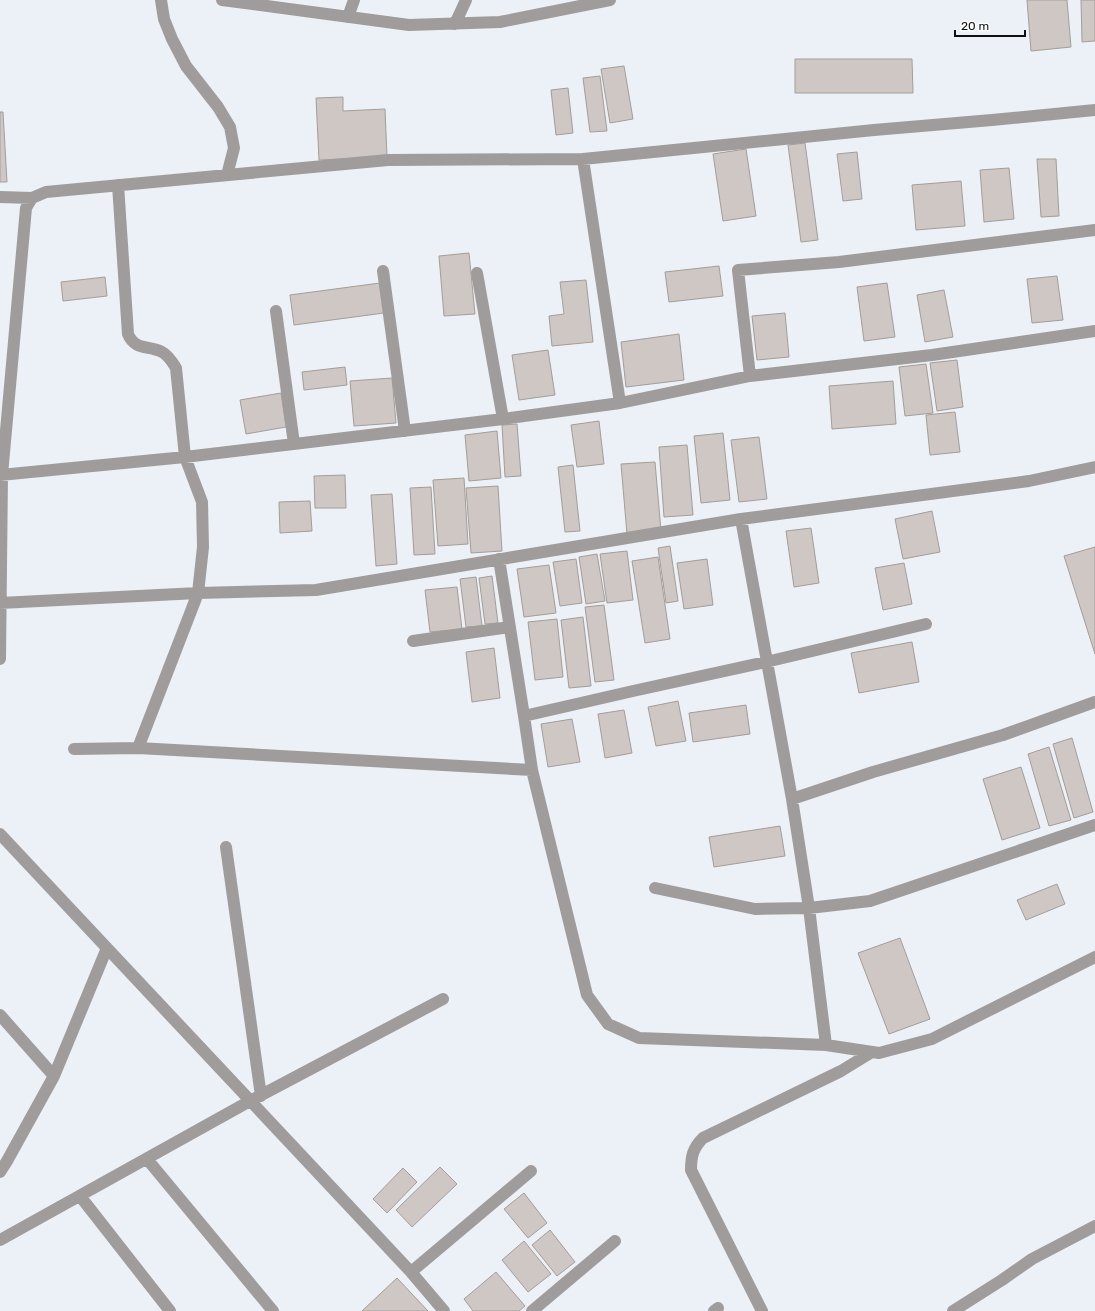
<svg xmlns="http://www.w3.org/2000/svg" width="1095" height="1311" font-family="Rubik,sans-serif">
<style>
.building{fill:#cec7c3;stroke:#a49d99}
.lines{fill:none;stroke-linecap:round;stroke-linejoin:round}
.minor{stroke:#a09c9b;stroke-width:12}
</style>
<rect width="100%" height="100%" fill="#ebf1f7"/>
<path class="building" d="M1027,0H1067L1071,47L1031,51Z
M1081,0H1095V41L1082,42Z
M795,59H912L913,93H795Z
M624,66L633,119L610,123L601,69Z
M600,76L607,131L590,132L583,78Z
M568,88L573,133L556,135L551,90Z
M343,97V111L385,109L387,157L319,160L316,98Z
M0,112H3L7,182H0Z
M805,143L818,240L801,242L788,145Z
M746,149L756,216L723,221L713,154Z
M857,152L862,199L843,201L837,154Z
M1037,159H1056L1059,216L1041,217Z
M1009,168L1014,219L984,222L980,170Z
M961,181L965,226L916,230L912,185Z
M469,253L475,314L444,316L439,256Z
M719,266L723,296L669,302L665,272Z
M1057,276L1063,320L1032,323L1027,279Z
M105,277L107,296L63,301L61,282Z
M586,280L593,342L552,346L549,316L564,314L560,282Z
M380,283L384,313L294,325L290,295Z
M887,283L895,337L864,341L857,287Z
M944,290L953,337L925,342L917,295Z
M785,313L789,357L757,360L752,316Z
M679,334L684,380L626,387L621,342Z
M548,350L555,395L519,400L512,355Z
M957,360L963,407L937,411L930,363Z
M926,364L933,413L905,416L899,367Z
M345,367L347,385L304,390L302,372Z
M392,378L396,423L354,426L350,381Z
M893,381L896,424L832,429L829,386Z
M281,393L286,427L246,434L240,400Z
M955,412L960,452L930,455L926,415Z
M599,421L604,464L577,467L571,425Z
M517,424L521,476L505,477L502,425Z
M497,431L501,478L469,481L465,435Z
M723,433L730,500L701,503L694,436Z
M759,437L767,499L739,502L731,440Z
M687,445L693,515L664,517L659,447Z
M655,462L661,531L627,534L621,464Z
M573,465L580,531L565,532L558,467Z
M345,475L346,508H315L314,476Z
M464,478L468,544L438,546L433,480Z
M498,486L502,551L471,553L466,488Z
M431,487L435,554L414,555L410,488Z
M392,494L397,564L376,566L371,495Z
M310,501L312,531L280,533L279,502Z
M932,511L940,552L903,559L895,519Z
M811,528L819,583L794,587L786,531Z
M670,546L678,601L666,603L658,548Z
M1095,547V654L1064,556Z
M627,551L633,600L607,603L600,554Z
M597,554L605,601L586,604L579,557Z
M658,557L670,639L645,643L632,561Z
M576,559L582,603L560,606L553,562Z
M707,559L713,605L684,609L677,563Z
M904,563L912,604L883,610L875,568Z
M549,565L556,613L524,617L517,569Z
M492,576L498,623L485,624L479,578Z
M476,577L482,626L466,627L460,579Z
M457,587L462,629L430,632L425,590Z
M604,605L614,680L595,682L585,607Z
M583,617L591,686L569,688L561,620Z
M557,619L563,677L535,680L528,622Z
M912,642L919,682L859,693L851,653Z
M494,648L500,698L472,702L466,652Z
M678,701L686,741L656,746L648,707Z
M746,705L750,734L693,742L689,713Z
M624,710L632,753L605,758L598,714Z
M572,719L580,762L548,767L541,724Z
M1072,738L1093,812L1074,818L1053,744Z
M1049,747L1071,820L1049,826L1028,754Z
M1021,767L1040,828L1002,840L983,779Z
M780,826L785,856L714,867L709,837Z
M1057,884L1065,904L1026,920L1017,900Z
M900,938L930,1019L889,1034L858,953Z
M440,1167L457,1184L412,1227L396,1210Z
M403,1168L417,1182L387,1213L373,1199Z
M524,1193L547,1223L528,1238L504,1209Z
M550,1230L575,1262L557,1276L532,1245Z
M524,1241L551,1274L528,1292L502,1260Z
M496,1272L525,1306L519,1311H473L464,1299Z
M397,1278L428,1311H362Z"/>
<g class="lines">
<path class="minor" d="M161,0L164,19L172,39L186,66L218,107L230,127L234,148L227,175
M222,0L409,25L500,22L610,0
M348,17L354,0
M455,24L466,0
M583,159L620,403
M118,185L128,334C135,351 149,345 162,352C168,355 173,363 176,368L185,457L202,502L203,547L198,593L138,748
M0,197L32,198
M383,271L405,431
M477,273L503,419
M276,311L294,444
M750,376L738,270L839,262L1095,230
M0,475L185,457L503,419L620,403L750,376L932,355L1095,331
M741,519L792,799L809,908L826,1045
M499,559L524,716L532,770L587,995L608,1024L639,1038L826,1045L879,1053L932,1039L1095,957
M0,603L198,593L316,590L741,519L1029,481L1095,467
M413,641L510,627
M0,659L2,475L26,208L32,198L46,192L388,160L583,159L874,130L992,120L1095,110
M524,716L633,691L766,662L926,624
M74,749L138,748L532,770
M792,799L873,772L1003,735L1095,702
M0,834L411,1272L444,1311
M226,847L261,1096
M655,888L755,909L809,908L870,901L1095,825
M0,1015L54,1076
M147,1159L273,1311
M0,1172L7,1161L54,1076L107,948
M80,1196L170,1311
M0,1240L250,1101L443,999
M411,1272L531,1171
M532,1311L615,1241
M714,1311L718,1308
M762,1311L691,1170C691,1156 693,1148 703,1138L841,1071L872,1052
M953,1311L1002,1280L1032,1259L1095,1226"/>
</g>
<path d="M955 30v6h70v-6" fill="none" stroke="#0e1012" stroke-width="2"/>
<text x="961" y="30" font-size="12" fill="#0e1012" stroke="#fefefe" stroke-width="3" paint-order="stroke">20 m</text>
</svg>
